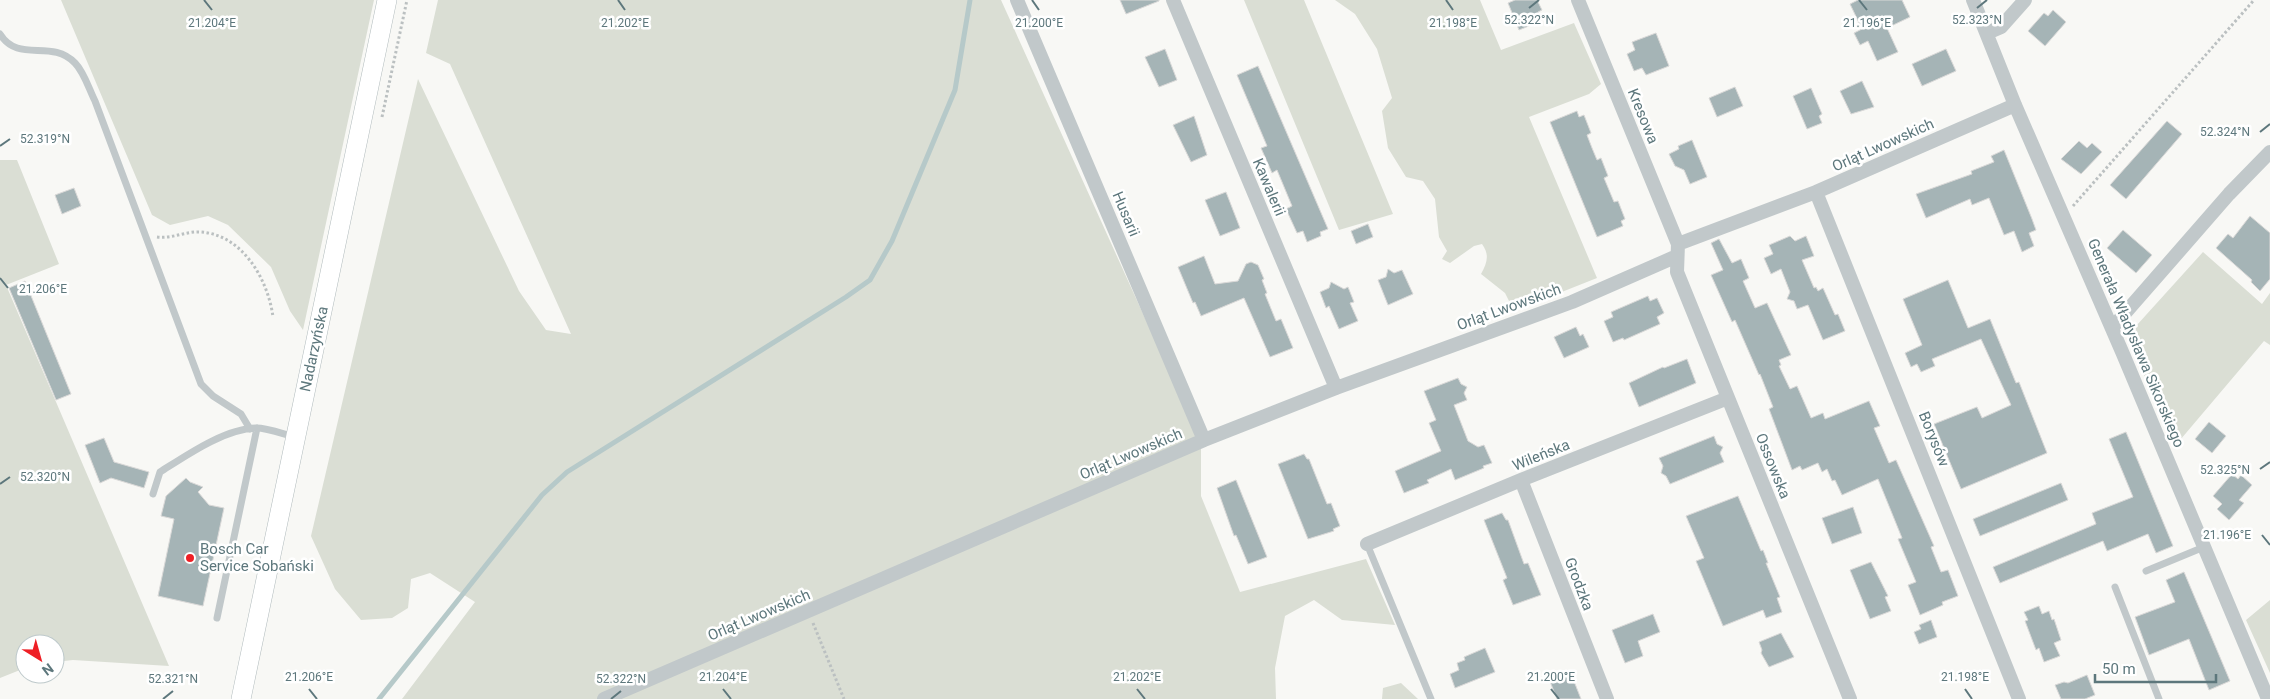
<svg xmlns="http://www.w3.org/2000/svg" width="2270" height="699" font-family="Roboto,sans-serif">
<style>
.green{fill:#daded4}
.lines{fill:none;stroke-linecap:round;stroke-linejoin:round}
.stream{stroke:#b6c9c9;stroke-width:5}
.building{fill:#a5b4b6;stroke:#dad9d8}
.secondary-casing{stroke:#b1bbbd;stroke-width:20}
.path{stroke:#bbc0c1;stroke-width:3;stroke-dasharray:2.5 2.5;stroke-linecap:butt}
.lane{stroke:#c1c8ca;stroke-width:7}
.street{stroke:#c1c8ca;stroke-width:14}
.secondary{stroke:#fff;stroke-width:19}
.ticks{fill:none;stroke:#5d777c;stroke-width:2}
.poi-dot{fill:#ee1f25;stroke:#fff;stroke-width:2}
.labels{text-anchor:middle;stroke-width:5;stroke-linejoin:round;paint-order:stroke}
.street-label{font-size:15px;fill:#5d777c;stroke:#fff}
.poi-label{font-size:15px;fill:#5d777c;stroke:#fff;text-anchor:start}
.ticks-label{font-size:12px;text-anchor:middle;fill:#5d777c;stroke:#fff;stroke-width:5;stroke-linejoin:round;paint-order:stroke}
</style>
<rect width="100%" height="100%" fill="#f8f8f5"/>
<path class="green" d="M61,0H374L303,330L290,311L271,267L228,225L208,216L170,225L152,215Z
M438,0H1001L1201,442V496L1240,592L1366,559L1395,625L1342,620L1314,600L1285,616L1275,668L1276,699H402L475,602L430,573L411,579L408,608L392,618L361,620L335,589L311,536L418,79L519,291L546,330L571,334L450,64L426,53Z
M1244,0H1304L1393,214L1339,230Z
M1335,0H1480L1501,50L1574,23L1601,84L1589,94L1529,117L1597,278L1514,311L1505,293L1481,274C1487,263 1490,255 1482,244L1474,246L1450,263L1442,259L1447,251L1439,237L1435,199L1423,181L1406,177L1388,148L1382,111L1392,98L1377,49L1355,14Z
M0,160H17L59,264L6,285L169,666L73,660L55,662V644H25V668L0,678Z
M2203,252L2262,304L2270,293V345L2264,341L2175,446L2127,336Z
M2270,600V673L2246,620Z
M1401,683L1418,699H1382L1383,688Z"/>
<g class="lines">
<path class="stream" d="M379,699L542,495L567,472L846,297L870,280L892,241L955,90L970,0"/>
</g>
<path class="building" d="M1120,0H1159V1L1126,14Z
M1515,0H1537L1542,10L1538,12L1541,21L1519,30L1508,3Z
M1858,0H1902L1910,17L1887,28L1898,52L1877,61L1868,41L1860,45L1854,33L1862,29L1850,4Z
M2053,10L2066,22L2045,46L2028,31L2044,13L2048,16Z
M1656,33L1669,66L1646,75L1642,68L1634,71L1627,54L1635,50L1632,42Z
M1165,49L1177,80L1159,87L1145,57Z
M1946,49L1956,71L1922,86L1912,64Z
M1258,66L1328,229L1320,232L1321,236L1307,242L1303,231L1297,233L1286,209L1292,206L1277,170L1272,173L1261,148L1267,146L1237,75Z
M1862,81L1874,107L1851,114L1840,91Z
M1735,87L1743,106L1717,117L1709,98Z
M1811,88L1822,114L1819,116L1822,123L1807,129L1793,96Z
M1577,111L1579,117L1584,115L1591,133L1587,135L1592,148L1597,160L1601,158L1608,176L1604,178L1614,202L1618,201L1625,219L1621,221L1623,226L1597,237L1550,122Z
M1194,116L1207,155L1191,162L1173,125Z
M2167,121L2182,134L2126,199L2110,185Z
M1692,140L1707,177L1690,184L1684,170L1675,166L1669,154L1679,149L1678,146Z
M2079,141L2087,148L2092,143L2102,152L2081,174L2061,159Z
M2004,150L2032,219L2036,230L2029,233L2034,246L2022,252L2014,231L2004,235L1989,198L1972,205L1970,199L1926,218L1916,194L1972,174L1971,171L1994,162L1991,156Z
M74,188L81,206L62,214L55,195Z
M1226,192L1240,228L1220,236L1205,200Z
M2250,216L2270,233V279L2260,291L2251,282L2252,280L2216,248L2228,234L2233,238Z
M1368,224L1373,237L1356,244L1351,231Z
M2123,230L2152,255L2136,273L2107,248Z
M1790,236L1795,241L1806,236L1814,256L1802,260L1814,288L1816,287L1818,291L1823,288L1835,315L1838,314L1845,331L1823,340L1808,305L1797,309L1794,301L1787,299L1790,292L1781,269L1771,274L1764,258L1773,254L1769,245Z
M1719,239L1732,263L1741,259L1749,278L1743,281L1755,308L1767,303L1791,355L1779,360L1781,365L1779,366L1790,389L1797,386L1811,418L1823,413L1825,419L1869,401L1880,426L1874,428L1889,463L1896,460L1934,546L1931,547L1941,572L1948,570L1958,596L1942,602L1943,605L1920,615L1908,585L1916,582L1898,539L1902,538L1878,479L1842,495L1835,480L1832,481L1827,469L1822,472L1818,463L1802,470L1800,466L1792,470L1769,409L1773,407L1760,374L1759,375L1735,320L1732,322L1711,275L1723,270L1711,243Z
M1204,256L1215,284L1238,281L1246,264L1251,262L1258,265L1264,279L1262,280L1267,293L1265,294L1276,321L1281,319L1293,348L1270,357L1244,298L1201,316L1195,302L1193,303L1178,267Z
M1388,269L1394,273L1402,270L1413,294L1388,305L1378,280L1386,277Z
M1948,280L1968,328L1990,319L2016,383L2019,382L2047,453L1961,489L1934,424L1977,407L1982,418L2011,405L1981,339L1932,359L1935,366L1921,372L1917,364L1911,367L1905,353L1922,345L1903,299Z
M25,281L71,394L56,400L9,288Z
M1331,282L1344,289L1348,287L1354,302L1350,303L1358,321L1339,329L1329,306L1326,308L1320,292L1329,288Z
M1648,296L1650,301L1657,298L1664,313L1657,317L1660,324L1624,340L1623,338L1613,342L1604,321L1613,317L1611,312Z
M1576,327L1580,336L1583,334L1589,347L1564,358L1554,337Z
M1687,359L1696,383L1639,407L1629,383L1663,367L1664,368Z
M1458,378L1461,384L1467,387L1464,393L1467,400L1454,405L1468,441L1478,447L1484,445L1492,463L1483,466L1484,468L1455,480L1451,469L1427,480L1429,483L1404,493L1395,471L1441,451L1429,423L1436,420L1424,391Z
M2209,422L2226,436L2212,453L2195,439Z
M2126,432L2173,546L2156,553L2148,534L2107,551L2103,541L2000,583L1993,567L2096,524L2092,513L2133,497L2109,439Z
M1714,436L1717,444L1723,447L1720,453L1724,462L1670,484L1666,476L1661,473L1663,466L1659,458Z
M104,438L114,462L149,472L144,488L111,478L100,483L85,445Z
M1304,454L1307,459H1309L1327,504L1331,503L1340,526L1333,529L1334,531L1308,539L1278,464Z
M2232,474L2238,479L2241,475L2252,485L2239,500L2244,503L2229,520L2217,509L2222,504L2213,496Z
M186,478L190,482L203,487L198,492L209,505L224,508L203,606L158,596L174,519L161,516L166,496Z
M1236,480L1267,557L1248,564L1236,535L1234,536L1217,488Z
M2061,483L2068,500L1980,536L1973,519Z
M1738,496L1761,551L1763,550L1768,563H1766L1780,597L1777,598L1782,612L1766,618L1763,610L1723,626L1696,561L1704,558L1686,516Z
M1853,507L1862,533L1832,544L1822,518Z
M1502,513L1506,520H1508L1524,564L1528,563L1541,595L1513,605L1503,580L1507,578L1484,520Z
M1871,562L1888,596L1885,597L1891,611L1870,619L1850,570Z
M2184,572L2230,681L2209,690L2189,639L2149,655L2135,617L2175,602L2166,580Z
M2039,606L2042,614L2049,611L2052,620L2054,619L2061,640L2054,643L2060,656L2044,662L2039,648L2036,650L2025,621L2028,620L2024,612Z
M1653,614L1660,632L1638,641L1643,656L1625,663L1612,630Z
M1931,620L1937,637L1919,644L1914,632L1921,629L1919,625Z
M1781,633L1794,657L1769,667L1761,653L1762,650L1759,642Z
M1485,648L1495,672L1455,688L1450,674L1459,670L1457,663L1465,660L1464,657Z
M1570,671L1581,699H1557L1549,679Z
M2087,675L2095,695L2085,699H2061L2055,685L2064,682L2068,683Z"/>
<g class="lines">
<defs>
<path id="secondary" d="M241,699L387,0"/>
</defs>
<use href="#secondary" class="secondary-casing"/>
<path class="path" d="M382,117L407,0
M2073,206L2254,0
M157,237C172,239 186,231 200,232C242,234 268,279 273,317
M813,623L844,699"/>
<path class="lane" d="M0,34C19,64 51,38 75,63C84,72 89,89 95,101L201,384L213,396L241,414L250,429
M153,494L160,472C187,455 224,429 256,428C268,428 283,434 295,437
M1367,544L1431,699
M2146,571L2204,547
M2115,587L2159,699
M217,618L257,428"/>
<path class="street" d="M1017,0L1204,440
M1173,0L1336,388
M1578,0L1678,244L1677,272L1850,699
M1973,0L2015,105L2123,354L2268,699
M1987,33L2001,27L2025,0
M1816,192L2019,699
M1678,244L1816,192L2015,105
M2112,328L2229,194L2270,152
M1521,480L1607,699
M1367,544L1521,480L1728,398
M604,699L1204,440L1336,388L1572,302L1677,256"/>
<use href="#secondary" class="secondary"/>
</g>
<path class="ticks" d="M204,0L212,10M618,0L625,10M1032,0L1039,10M1446,0L1453,10M1859,0L1867,10M1529,8L1539,0M1977,8L1987,0M2260,132L2270,124M0,146L10,139M0,278L8,288M2260,469L2270,462M0,484L10,477M2262,535L2270,545M309,689L317,699M723,689L731,699M1137,689L1145,699M1551,689L1559,699M1965,689L1972,699M163,699L173,691M611,699L621,691"/>
<circle class="poi-dot" cx="190" cy="558" r="5"/>
<g class="labels">
<g class="street-label">
<text transform="translate(1643 116) rotate(68)" y="5">Kresowa</text>
<text transform="translate(1883 145) rotate(-24)" y="5">Orląt Lwowskich</text>
<text transform="translate(1269 187) rotate(67)" y="5">Kawalerii</text>
<text transform="translate(1126 214) rotate(67)" y="5">Husarii</text>
<text transform="translate(1509 307) rotate(-20)" y="5">Orląt Lwowskich</text>
<text transform="translate(2136 343) rotate(67)" y="5">Generała Władysława Sikorskiego</text>
<text transform="translate(314 349) rotate(-78)" y="5">Nadarzyńska</text>
<text transform="translate(1934 439) rotate(68)" y="5">Borysów</text>
<text transform="translate(1131 454) rotate(-23)" y="5">Orląt Lwowskich</text>
<text transform="translate(1541 455) rotate(-22)" y="5">Wileńska</text>
<text transform="translate(1773 466) rotate(68)" y="5">Ossowska</text>
<text transform="translate(1579 584) rotate(69)" y="5">Grodzka</text>
<text transform="translate(759 615) rotate(-23)" y="5">Orląt Lwowskich</text>
</g>
<g class="poi-label">
<text x="200" y="554">Bosch Car<tspan x="200" dy="17">Service Sobański</tspan></text>
</g>
</g>
<g class="ticks-label">
<text x="1529" y="24">52.322°N</text>
<text x="1977" y="24">52.323°N</text>
<text x="212" y="27">21.204°E</text>
<text x="625" y="27">21.202°E</text>
<text x="1039" y="27">21.200°E</text>
<text x="1453" y="27">21.198°E</text>
<text x="1867" y="27">21.196°E</text>
<text x="2225" y="136">52.324°N</text>
<text x="45" y="143">52.319°N</text>
<text x="43" y="293">21.206°E</text>
<text x="2225" y="474">52.325°N</text>
<text x="45" y="481">52.320°N</text>
<text x="2227" y="539">21.196°E</text>
<text x="309" y="681">21.206°E</text>
<text x="723" y="681">21.204°E</text>
<text x="1137" y="681">21.202°E</text>
<text x="1551" y="681">21.200°E</text>
<text x="1965" y="681">21.198°E</text>
<text x="173" y="683">52.321°N</text>
<text x="621" y="683">52.322°N</text>
</g>
<g transform="translate(40 659) rotate(143)"><circle r="24" fill="#ffffff" stroke="#bec9cb"/>
<path d="M0-4L9 19L0 12L-9 19Z" fill="#ee1f25"/>
<text y="-8" font-size="14" font-weight="bold" text-anchor="middle" fill="#5d777c">N</text>
</g>
<path d="M2095 674v8h121v-8" fill="none" stroke="#5d777c" stroke-width="2.5"/>
<text x="2102" y="674" font-size="15" fill="#5d777c" stroke="#ffffff" stroke-width="4" paint-order="stroke">50 m</text>
</svg>
